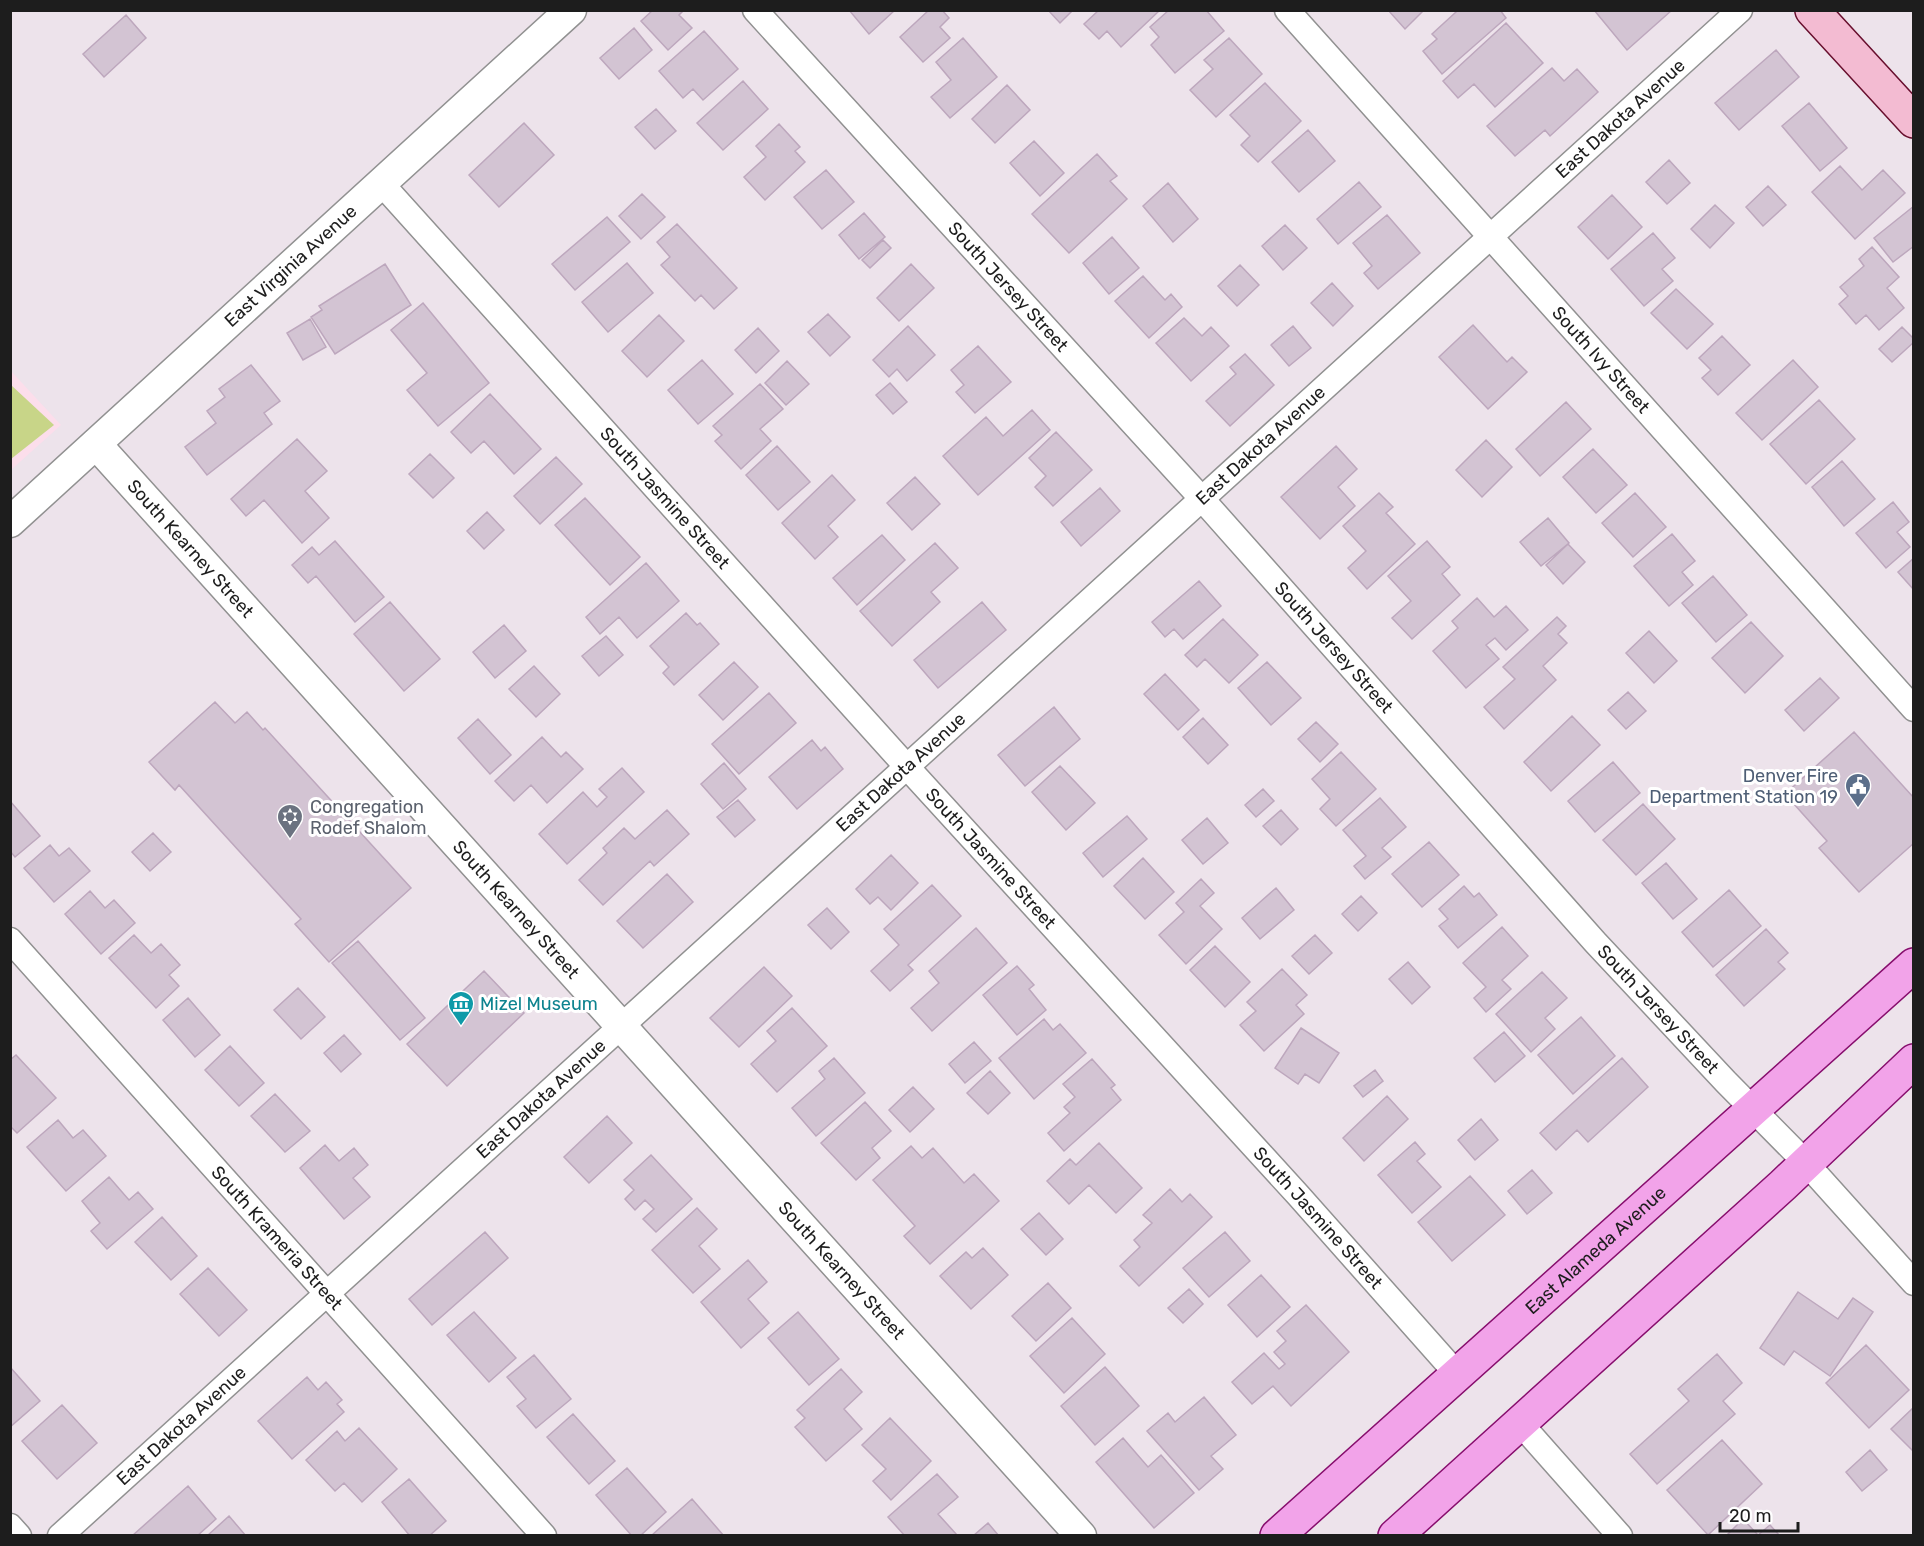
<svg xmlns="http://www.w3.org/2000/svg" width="1924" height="1546" font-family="Rubik,sans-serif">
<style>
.education{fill:#fcdeeb}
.pitch{fill:#c8d588}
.building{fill:#d3c4d3;stroke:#bda7bd;stroke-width:1.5}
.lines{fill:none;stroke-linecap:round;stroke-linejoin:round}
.minor-casing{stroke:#919191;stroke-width:27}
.tertiary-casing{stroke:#919191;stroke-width:33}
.secondary-casing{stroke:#680f2e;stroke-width:36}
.primary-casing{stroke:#870e6d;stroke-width:36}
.minor{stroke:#fff;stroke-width:24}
.tertiary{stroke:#fff;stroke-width:30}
.secondary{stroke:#f3bbd2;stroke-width:33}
.primary{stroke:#f2a3e9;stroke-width:33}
.labels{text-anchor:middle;stroke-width:6;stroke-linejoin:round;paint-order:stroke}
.street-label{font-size:18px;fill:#1d1d1d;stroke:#fff}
.service-label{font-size:18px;fill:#4e5e75;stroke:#fff;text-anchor:end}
.worship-label{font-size:18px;fill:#5b616d;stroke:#fff;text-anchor:start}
.culture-label{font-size:18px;fill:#0d838f;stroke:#fff;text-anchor:start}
</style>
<rect width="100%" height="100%" fill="#ede3eb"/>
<path class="education" d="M10,370L61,425L11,470H10Z"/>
<path class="pitch" d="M11,385L54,425L11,459H10Z"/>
<path class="building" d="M653,10H684L679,15L692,28L668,50L641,21Z
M849,10H895L869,34Z
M929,10H942L949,18L940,27L950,38L923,62L900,37Z
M1048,10H1073L1060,23Z
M1099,10H1160L1121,47L1107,31L1099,39L1084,24Z
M1169,10H1206L1224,31L1175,73L1151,45L1159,37L1150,27Z
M1388,10H1424L1405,29Z
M1454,10H1500L1506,18L1442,74L1423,51L1437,39L1432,34L1456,12Z
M1594,10H1672L1627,50Z
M126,15L146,38L104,77L83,54Z
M1506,23L1543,63L1495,107L1474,84L1458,98L1443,81Z
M634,28L652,50L619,79L600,58Z
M704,31L738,69L703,100L693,89L683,98L659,71Z
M963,38L997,77L950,118L931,97L951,80L936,62Z
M1229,38L1262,74L1216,117L1190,90L1213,69L1204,60Z
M1776,50L1799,77L1739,130L1715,103Z
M1552,68L1564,81L1577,69L1598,92L1550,136L1545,130L1515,156L1487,126Z
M743,81L768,109L723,150L697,123Z
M1265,83L1301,121L1258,162L1241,145L1250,136L1230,115Z
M1007,85L1030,110L995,143L972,119Z
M1809,103L1847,148L1820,171L1782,126Z
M656,109L676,131L655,149L635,127Z
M524,123L554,155L499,207L469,175Z
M779,124L800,147L795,151L805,162L765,200L744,177L766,157L756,146Z
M1308,130L1335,161L1299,192L1272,162Z
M1034,141L1064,173L1040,196L1010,163Z
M1097,154L1117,176L1110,181L1127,199L1069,253L1032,214Z
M1669,160L1690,183L1667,204L1646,182Z
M1840,166L1862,190L1883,170L1905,193L1855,239L1812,192Z
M826,170L854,202L822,229L794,197Z
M1359,182L1381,207L1338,244L1317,219Z
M1168,183L1198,219L1173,242L1143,206Z
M1768,186L1786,205L1763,226L1746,207Z
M642,194L665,217L641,239L619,216Z
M1612,195L1642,227L1608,259L1578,227Z
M1715,205L1734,223L1710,248L1691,229Z
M1914,206V246L1893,262L1874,238Z
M864,213L885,237L859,259L839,235Z
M1387,215L1420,253L1378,289L1364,273L1372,266L1353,243Z
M607,217L630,242L575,290L552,264Z
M677,224L737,288L714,309L701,295L695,301L661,265L670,257L657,242Z
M1285,225L1307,248L1283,270L1262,246Z
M1653,233L1675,258L1662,269L1673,281L1644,306L1611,269Z
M1112,237L1139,268L1109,294L1083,263Z
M883,240L891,248L870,268L862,260Z
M1872,247L1899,277L1887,288L1904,308L1879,330L1866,315L1856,324L1839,304L1848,296L1840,287L1864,266L1859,259Z
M627,263L653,293L608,332L582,302Z
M385,264L411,305L335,354L311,317L322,310L319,306Z
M911,264L934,288L899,321L877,298Z
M1240,265L1259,285L1237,306L1218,286Z
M1143,276L1165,300L1171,294L1182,307L1149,338L1115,301Z
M1332,283L1353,306L1333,326L1311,303Z
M1676,289L1713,324L1687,349L1651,313Z
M423,303L489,383L438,426L407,390L427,373L391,330Z
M828,314L850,337L830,356L808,332Z
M659,315L684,341L647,377L622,351Z
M1184,318L1202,336L1211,327L1229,346L1191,381L1156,343Z
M310,319L326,347L303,360L287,333Z
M1473,325L1507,362L1512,357L1527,372L1488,409L1439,357Z
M908,326L935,355L907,381L897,369L889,377L873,360Z
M1293,326L1311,348L1289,366L1271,345Z
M1902,327L1914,339V342L1892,362L1879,349Z
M758,328L779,351L756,373L735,350Z
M1722,336L1750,365L1718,395L1702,378L1711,370L1699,358Z
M978,346L1011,382L975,413L956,392L964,385L951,370Z
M1245,354L1274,385L1230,426L1206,401L1236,374L1230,367Z
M702,360L733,394L698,424L668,390Z
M1793,360L1818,387L1762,440L1736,413Z
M787,361L809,384L786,405L765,383Z
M251,365L280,401L264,413L272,424L207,475L185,447L216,423L207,411L225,397L219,389Z
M890,383L907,402L893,414L876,395Z
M760,384L783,409L760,429L771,441L741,469L715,441L722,435L713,426Z
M490,394L541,449L514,474L484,441L471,453L451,432Z
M1819,400L1855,439L1806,484L1770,444Z
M1566,402L1591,429L1540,476L1516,449Z
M1032,410L1050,430L978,495L943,456L986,417L1003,436Z
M1056,432L1092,470L1053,506L1035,487L1046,476L1029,458Z
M297,439L327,471L305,491L329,518L302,543L264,500L246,516L231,499Z
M1486,440L1512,467L1482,497L1456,470Z
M777,446L810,482L778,510L746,475Z
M1336,446L1357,469L1338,487L1355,506L1320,539L1281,497Z
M1593,449L1627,485L1596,513L1563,477Z
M430,454L454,478L433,498L409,474Z
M556,457L582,484L540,524L514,496Z
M1842,461L1875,499L1844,526L1812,487Z
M832,475L855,500L828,526L838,537L815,559L782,523Z
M915,477L940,504L912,530L887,503Z
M1100,488L1120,511L1081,546L1061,522Z
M1379,493L1393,507L1386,513L1415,544L1367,589L1348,568L1366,551L1343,526Z
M1635,493L1666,527L1633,557L1602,523Z
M585,498L640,557L610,585L555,525Z
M1893,502L1909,522L1897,532L1910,547L1886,568L1856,533Z
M487,512L504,530L484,549L467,531Z
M1548,518L1569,543L1541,566L1520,542Z
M1672,534L1695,561L1682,572L1693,585L1669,606L1634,566Z
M882,535L905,560L857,605L833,578Z
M335,541L384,597L355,622L316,576L308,583L292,565L312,547L319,555Z
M1427,541L1450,567L1442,574L1460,595L1412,639L1392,618L1411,601L1388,576Z
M935,543L958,568L931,592L940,602L892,646L860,611Z
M1568,544L1585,562L1563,584L1546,565Z
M1914,558V590L1898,572Z
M646,563L679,601L637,638L619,617L600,634L586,617Z
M1713,576L1747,615L1716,642L1682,603Z
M1199,581L1221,606L1183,639L1174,629L1165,637L1152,622Z
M1477,598L1494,617L1506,606L1528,630L1506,650L1495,638L1486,645L1499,659L1466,688L1433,651L1458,628L1452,621Z
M390,602L440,659L404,691L354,634Z
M982,602L1006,630L938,688L914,660Z
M686,613L697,625L700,623L719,644L674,685L663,673L669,667L650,646Z
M1557,617L1566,626L1558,634L1567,643L1543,666L1556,680L1504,729L1484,707L1515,679L1503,667Z
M1223,619L1258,655L1229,683L1205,659L1197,667L1185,655Z
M1751,622L1783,656L1745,693L1712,658Z
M504,625L526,651L495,678L473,652Z
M1649,631L1677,661L1654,683L1626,653Z
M606,636L623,655L599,676L582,656Z
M734,662L758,687L723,720L699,695Z
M1267,662L1301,698L1271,725L1238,688Z
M534,666L560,694L536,717L509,689Z
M1165,674L1199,710L1178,730L1144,694Z
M1820,678L1839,698L1804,731L1785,710Z
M1628,692L1646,711L1626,729L1608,710Z
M769,693L796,723L739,774L712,744Z
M215,702L235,723L247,712L263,730L265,728L411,888L329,962L295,924L301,919L179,785L175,790L149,762Z
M1054,707L1080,739L1025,786L998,755Z
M1572,716L1600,745L1551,791L1524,762Z
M1203,718L1228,745L1208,764L1183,737Z
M478,719L511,755L490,774L458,738Z
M1316,722L1338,744L1320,762L1298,739Z
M1854,732L1914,798V843L1859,892L1819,848L1827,841L1785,794Z
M542,737L561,757L566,752L583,769L547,803L531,785L514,801L495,781Z
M812,740L821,751L825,747L843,769L797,809L769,777Z
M1341,752L1376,789L1336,826L1320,809L1330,799L1312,779Z
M1613,762L1640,793L1595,832L1568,801Z
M724,763L746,789L723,809L701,784Z
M1060,766L1095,803L1066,830L1032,792Z
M622,768L644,792L567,864L539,834L583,792L597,807L607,797L599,789Z
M1263,789L1274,801L1256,817L1245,805Z
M1380,798L1406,827L1382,848L1391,857L1365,879L1354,866L1366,856L1343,830Z
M738,800L755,820L735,837L717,817Z
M10,801L40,836L15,857L10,851Z
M1643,804L1675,839L1636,875L1603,840Z
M667,810L689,834L654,866L650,861L603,905L579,880L607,853L603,848L624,828L635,839Z
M1281,810L1298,829L1281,845L1263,826Z
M1127,816L1147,839L1103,877L1083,853Z
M1207,818L1228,843L1203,864L1182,840Z
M153,833L171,852L150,871L132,852Z
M1429,842L1459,875L1422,907L1392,874Z
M50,845L59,856L69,848L90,871L54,902L24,868Z
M891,855L918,883L891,910L878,897L870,904L856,889Z
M1143,858L1174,892L1145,919L1114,886Z
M1666,863L1697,899L1673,919L1642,883Z
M667,874L693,902L643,948L617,921Z
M1201,879L1214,893L1200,906L1222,929L1186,964L1159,935L1184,912L1176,903Z
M932,885L961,916L908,965L913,970L890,991L871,971L899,945L884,929Z
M1464,886L1474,897L1479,893L1497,915L1458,948L1439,926L1448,919L1439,909Z
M1276,888L1294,910L1260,939L1242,918Z
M1729,890L1761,926L1713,967L1682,932Z
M90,891L105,908L114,900L135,923L101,954L65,914Z
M1361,896L1377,913L1358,931L1342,914Z
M827,908L849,932L831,949L808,925Z
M1502,927L1528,956L1502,980L1511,989L1486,1012L1474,998L1486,987L1463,963Z
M976,928L1007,963L932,1031L911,1008L939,983L929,971Z
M1766,929L1788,953L1778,962L1785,969L1744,1006L1716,975Z
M134,935L151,953L161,944L180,965L169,975L179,986L156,1008L109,958Z
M1315,935L1332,953L1309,974L1292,956Z
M358,941L425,1018L400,1040L332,963Z
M1215,946L1250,982L1225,1007L1190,970Z
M1408,962L1430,987L1412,1004L1389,979Z
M1017,966L1034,985L1029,989L1046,1010L1017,1035L983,995Z
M764,967L792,996L739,1047L710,1018Z
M1282,969L1307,995L1296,1005L1304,1014L1264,1051L1240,1025L1256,1011L1247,1002Z
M484,971L524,1013L447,1086L407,1044Z
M1542,972L1567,998L1545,1018L1555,1029L1531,1052L1496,1014Z
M298,988L325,1017L301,1039L274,1010Z
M188,998L220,1035L195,1057L163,1020Z
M792,1008L827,1046L777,1092L751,1064L776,1041L767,1031Z
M1581,1017L1615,1056L1573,1094L1538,1055Z
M1044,1019L1053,1030L1060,1024L1086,1053L1034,1099L999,1058Z
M1301,1028L1339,1053L1319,1083L1305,1074L1298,1084L1275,1068Z
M1504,1032L1525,1056L1495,1082L1474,1058Z
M344,1035L361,1054L341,1072L324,1053Z
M974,1042L991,1061L965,1083L949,1064Z
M230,1046L264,1083L239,1106L205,1070Z
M16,1055L56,1098L17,1133L10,1126V1060Z
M834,1058L865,1093L816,1136L792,1108L825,1079L819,1071Z
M1622,1058L1648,1087L1588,1142L1577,1130L1556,1150L1540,1133Z
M1092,1059L1115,1085L1111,1088L1121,1100L1064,1151L1048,1133L1070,1113L1064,1107L1075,1097L1063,1084Z
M1375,1070L1383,1081L1363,1097L1354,1086Z
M990,1071L1010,1093L988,1114L967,1093Z
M913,1087L934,1109L910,1132L889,1110Z
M275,1094L310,1131L285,1152L251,1116Z
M1387,1096L1408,1119L1364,1161L1343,1138Z
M865,1102L891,1131L872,1148L880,1158L856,1180L821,1143Z
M607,1116L632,1143L589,1183L564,1157Z
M1481,1119L1498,1140L1475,1160L1458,1140Z
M58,1120L73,1138L83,1130L106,1156L66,1191L27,1147Z
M1415,1142L1425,1154L1417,1161L1441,1187L1412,1213L1378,1175Z
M1099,1143L1142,1188L1116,1213L1089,1185L1069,1204L1047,1181L1070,1159L1076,1165Z
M325,1145L339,1161L354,1148L368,1165L353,1178L370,1197L344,1219L300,1168Z
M911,1146L922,1158L933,1148L964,1183L974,1174L999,1201L930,1264L904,1236L915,1226L873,1180Z
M651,1155L692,1199L656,1232L643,1219L654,1209L645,1200L635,1210L625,1199L634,1190L624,1180Z
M1532,1170L1552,1193L1527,1214L1508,1191Z
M1470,1176L1505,1215L1452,1261L1418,1222Z
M109,1177L129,1200L138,1192L153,1209L107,1249L91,1231L100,1223L82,1201Z
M1170,1189L1182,1202L1190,1194L1212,1217L1139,1286L1120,1266L1140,1247L1134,1240L1152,1223L1143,1215Z
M697,1208L717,1229L699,1246L720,1269L693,1293L652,1250Z
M1039,1213L1063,1239L1046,1255L1021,1229Z
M162,1217L197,1256L171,1280L135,1242Z
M485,1232L508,1258L432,1325L409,1299Z
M1225,1232L1250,1261L1209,1297L1183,1268Z
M983,1248L1008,1275L971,1309L940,1276L966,1252L972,1258Z
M748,1260L767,1282L748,1299L769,1323L741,1348L701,1302Z
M208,1268L247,1310L219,1336L180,1294Z
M1261,1275L1290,1307L1257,1337L1228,1305Z
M1048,1283L1071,1308L1036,1341L1012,1316Z
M1189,1289L1203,1304L1183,1323L1168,1308Z
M1798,1292L1838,1319L1853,1298L1873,1312L1830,1376L1794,1351L1784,1365L1760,1348Z
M1306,1305L1349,1352L1291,1406L1273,1386L1252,1404L1232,1382L1264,1353L1279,1369L1285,1364L1274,1352L1286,1341L1277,1331Z
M474,1312L516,1358L489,1382L447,1335Z
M798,1312L839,1359L809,1385L768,1338Z
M1072,1318L1105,1354L1064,1393L1030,1356Z
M1866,1345L1909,1390L1869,1428L1826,1383Z
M1717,1354L1742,1383L1723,1401L1735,1414L1657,1484L1630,1454L1689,1401L1678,1389Z
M534,1355L571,1399L536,1428L517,1406L526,1399L507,1377Z
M10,1367L40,1401L10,1427Z
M1105,1367L1139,1406L1095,1445L1061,1406Z
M841,1369L862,1392L844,1409L862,1429L826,1461L795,1427L805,1418L797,1410Z
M307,1377L318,1390L326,1382L342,1400L337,1404L344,1412L292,1459L258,1421Z
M1204,1397L1236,1435L1211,1456L1223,1469L1199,1490L1147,1431L1168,1413L1175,1422Z
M62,1405L97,1443L57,1479L22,1441Z
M1914,1407V1450L1913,1451L1891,1429Z
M573,1414L615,1461L589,1484L547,1437Z
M890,1418L931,1461L891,1500L873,1481L886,1469L862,1445Z
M359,1428L397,1469L362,1502L344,1483L335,1491L306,1460L337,1431L345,1441Z
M1123,1438L1148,1467L1161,1455L1194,1493L1154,1528L1096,1462Z
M1722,1440L1762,1484L1708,1535L1667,1490Z
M1870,1450L1887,1470L1862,1491L1846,1472Z
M627,1468L666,1512L640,1536H632L596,1495Z
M937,1474L958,1497L938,1514L957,1535L905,1536L888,1517Z
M409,1479L446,1521L429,1536H410L382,1502Z
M188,1486L216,1519L197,1536H132Z
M692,1499L724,1536H651Z
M229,1516L246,1536H207Z
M1743,1519L1758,1535L1770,1525L1780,1536H1726Z
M988,1523L999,1536H973Z"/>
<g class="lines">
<defs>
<g id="minor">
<path id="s1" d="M755,10L1202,499L1595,942L1726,1082L1806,1163L1914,1283"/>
<path id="s2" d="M1287,10L1914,709"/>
<path id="s3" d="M381,183L907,767L1298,1195L1456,1373"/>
<path id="s4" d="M10,940L544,1536"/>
<path d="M1520,1423L1620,1536"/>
<path d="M10,1526L19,1536"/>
<path id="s5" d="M60,1536L1740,10"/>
</g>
<g id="tertiary">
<path id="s6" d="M96,444L1081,1536"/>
<path id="s7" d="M10,522L571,10"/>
</g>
<path id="secondary" d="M1812,10L1914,121"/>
<g id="primary">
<path id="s8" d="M1277,1536L1914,965"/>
<path d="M1395,1536L1783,1185L1914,1061"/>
</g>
</defs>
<use href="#minor" class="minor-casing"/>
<use href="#tertiary" class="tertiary-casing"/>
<use href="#secondary" class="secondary-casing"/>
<use href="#primary" class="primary-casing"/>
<use href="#minor" class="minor"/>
<use href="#tertiary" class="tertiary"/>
<use href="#secondary" class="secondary"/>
<use href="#primary" class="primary"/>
</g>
<defs>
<symbol id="civic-pin" viewBox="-11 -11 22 30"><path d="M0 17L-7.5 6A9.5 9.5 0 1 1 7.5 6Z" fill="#5c6f8a" stroke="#fff"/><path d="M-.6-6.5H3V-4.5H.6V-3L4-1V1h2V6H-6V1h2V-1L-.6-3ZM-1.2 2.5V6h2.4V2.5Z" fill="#fff"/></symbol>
<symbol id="synagogue-pin" viewBox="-11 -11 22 30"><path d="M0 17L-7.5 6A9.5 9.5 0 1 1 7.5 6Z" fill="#6b7280" stroke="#fff"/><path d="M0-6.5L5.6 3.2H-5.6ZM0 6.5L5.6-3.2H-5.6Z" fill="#fff"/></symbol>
<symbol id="museum-pin" viewBox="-11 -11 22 30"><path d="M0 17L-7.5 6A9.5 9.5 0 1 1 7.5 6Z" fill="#0f9aa8" stroke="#fff"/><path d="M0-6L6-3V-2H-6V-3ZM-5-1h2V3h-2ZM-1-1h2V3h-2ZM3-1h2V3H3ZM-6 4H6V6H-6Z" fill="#fff"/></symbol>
</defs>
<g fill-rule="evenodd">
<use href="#civic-pin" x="1843" y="771" width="30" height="40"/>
<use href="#synagogue-pin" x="275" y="802" width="30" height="40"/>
<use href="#museum-pin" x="446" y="989" width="30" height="40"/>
</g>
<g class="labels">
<g class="street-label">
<text dy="6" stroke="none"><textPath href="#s5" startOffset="2108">East Dakota Avenue</textPath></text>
<text dy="6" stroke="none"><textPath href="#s7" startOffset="380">East Virginia Avenue</textPath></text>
<text dy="6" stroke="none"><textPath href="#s1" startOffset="375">South Jersey Street</textPath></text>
<text dy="6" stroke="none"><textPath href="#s2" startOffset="470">South Ivy Street</textPath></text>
<text dy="6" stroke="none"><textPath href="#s5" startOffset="1622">East Dakota Avenue</textPath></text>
<text dy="6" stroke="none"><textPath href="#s3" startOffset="424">South Jasmine Street</textPath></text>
<text dy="6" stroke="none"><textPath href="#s6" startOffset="141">South Kearney Street</textPath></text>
<text dy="6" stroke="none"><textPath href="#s1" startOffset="861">South Jersey Street</textPath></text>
<text dy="6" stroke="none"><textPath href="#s5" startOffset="1136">East Dakota Avenue</textPath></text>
<text dy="6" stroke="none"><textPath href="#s3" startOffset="910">South Jasmine Street</textPath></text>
<text dy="6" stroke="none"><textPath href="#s6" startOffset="627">South Kearney Street</textPath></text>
<text dy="6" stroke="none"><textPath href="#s1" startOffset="1347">South Jersey Street</textPath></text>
<text dy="6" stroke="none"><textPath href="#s5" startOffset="650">East Dakota Avenue</textPath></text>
<text dy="6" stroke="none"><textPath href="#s3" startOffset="1396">South Jasmine Street</textPath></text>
<text dy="6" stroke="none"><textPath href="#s4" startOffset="400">South Krameria Street</textPath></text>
<text dy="6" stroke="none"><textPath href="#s8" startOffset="428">East Alameda Avenue</textPath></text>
<text dy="6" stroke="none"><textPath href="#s6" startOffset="1113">South Kearney Street</textPath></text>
<text dy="6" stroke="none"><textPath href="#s5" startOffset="164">East Dakota Avenue</textPath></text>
</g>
<g class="service-label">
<text x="1838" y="782">Denver Fire<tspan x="1838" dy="21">Department Station 19</tspan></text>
</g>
<g class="worship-label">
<text x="310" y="813">Congregation<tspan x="310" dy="21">Rodef Shalom</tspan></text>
</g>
<g class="culture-label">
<text x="480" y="1010">Mizel Museum</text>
</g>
</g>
<rect width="1924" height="1546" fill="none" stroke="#1d1d1d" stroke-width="24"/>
<path d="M1720 1522v9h78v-9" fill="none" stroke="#1d1d1d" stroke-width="3"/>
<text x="1729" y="1522" font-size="18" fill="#1d1d1d" stroke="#ffffff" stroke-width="4.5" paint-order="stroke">20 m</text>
</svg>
